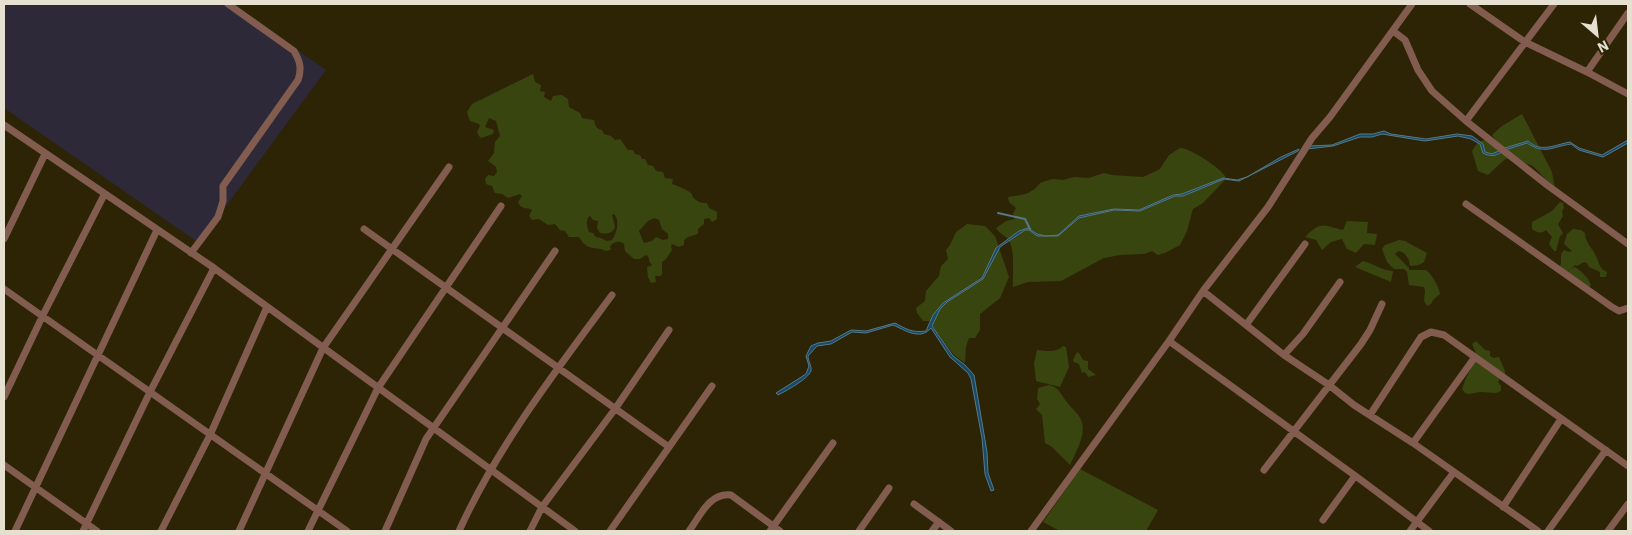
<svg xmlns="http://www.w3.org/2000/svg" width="1632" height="535" font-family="'IBM Plex Sans',sans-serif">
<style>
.commercial{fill:#2e2939}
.green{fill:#39450f;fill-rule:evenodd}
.water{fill:#184b6a;stroke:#567888}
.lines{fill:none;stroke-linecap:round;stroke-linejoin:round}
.stream{stroke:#567888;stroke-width:2}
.minor{stroke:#835c50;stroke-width:7}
</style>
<rect width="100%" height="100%" fill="#2c2405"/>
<path class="commercial" d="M4,4H231L326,70L199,243L4,108Z"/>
<path class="green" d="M533,74L535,82L541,85L540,91L545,92L544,97L551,101L553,96L562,95L568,99L569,107L580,113L582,118L594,120C595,125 596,129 602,130L604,134L611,136L615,140L620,139L628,150H633L635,154L640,155L642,159H645L648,165L653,166L656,171L663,172L665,178L673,179L672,184C678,186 687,190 691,193C692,194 692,196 693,197C697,202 701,203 707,203L709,208L717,212V219L712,222L709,218L704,219V224L698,229V234L688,237L684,240V245L679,247L672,244L671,246L672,250L666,259L662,262V274L661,276H655L656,282L651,283L648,277L647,267L651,266L652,264L650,263L648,256L646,255L640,259H634L625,251L624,244C619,240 614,242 610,246L611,250L606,251C597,246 587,252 579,237H569L565,231L560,230L555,224L548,225L539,219L532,220L529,216L532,210C527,207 521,210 518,202L522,196L520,194L508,198L502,194L495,193L492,186L486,184L485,179L488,175L494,176L497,172L496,167L488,161L494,153L495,142L500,136L496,121L489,118L485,127L494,130L493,134L481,138L479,136L477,132L480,126L479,124L470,121L467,112L472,104ZM614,214C620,220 617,233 612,240L607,241L601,238L596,237L593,233L589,232C587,227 585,219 590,216L593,220L598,221L597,228L600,233C605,234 613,234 615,227L612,215ZM654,218L659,220L662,229L668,234V239L663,240L656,237L652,241L644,243L639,231L648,221Z
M1522,114L1552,172L1555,189L1533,166L1522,162L1513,156L1504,160L1488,175L1478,171L1472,151L1478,142L1489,139L1497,142L1492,135L1502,126Z
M1180,148C1190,148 1219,167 1225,176L1224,181L1203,203L1193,209L1187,231L1180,245L1165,253L1158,255L1152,251L1144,254L1120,255L1104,258L1061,281L1028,282L1013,287C1012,273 1016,250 1008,239C1004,235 999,233 996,228L1006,221L1015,219L1013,213L1016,208L1009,202L1008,197L1026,194L1035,189L1040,183L1052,179L1063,180L1074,177L1089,178L1104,173L1112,175L1143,177L1160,169L1169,155Z
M1560,202L1563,203L1564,208L1562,211L1563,216L1558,224L1563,233L1560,236L1556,251H1554L1549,244L1552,237L1546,230C1541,234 1537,233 1532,229V222L1552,211Z
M1347,221L1368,222L1367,233L1377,234L1375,245L1364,244L1356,253L1347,249L1342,239L1331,242L1322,250L1316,240L1305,237C1322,220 1323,226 1343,230Z
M967,224L985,226L995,236L1009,277L1000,298L980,314V330L975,338H969L966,347L965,363L954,355L933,327L932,321H923L917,313L916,308L925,301L926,291L939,276L941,266L948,259L946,250L950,245L956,232Z
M1573,229L1581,230L1585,233C1585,243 1592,247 1596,256C1600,264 1599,269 1607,272L1606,277H1600V272L1589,267L1587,263L1584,262L1577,266L1575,265L1571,269L1575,267C1581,271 1589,278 1591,285L1589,287L1567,275L1569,270L1567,272L1560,268L1561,262V254L1564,250L1569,252L1572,251L1564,244L1567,234Z
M1399,240L1405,241L1427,253L1424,262L1419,265L1410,266L1409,260L1404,253L1399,251L1395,254L1409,268V270H1426C1432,274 1439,287 1440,294L1433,300L1431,304L1427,306L1424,301L1425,291L1424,287L1409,285L1407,272L1404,269H1394L1387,262L1382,249L1385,245Z
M1363,261C1374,264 1381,270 1393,271L1391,282L1355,267Z
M1476,341L1485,350L1490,351V356L1494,358L1499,357L1505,371V375L1500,378L1498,382L1501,386V391L1496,393L1480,392L1469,394L1465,393L1462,389C1464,384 1465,379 1468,374C1475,360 1480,361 1472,344Z
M1063,346L1066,347L1069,367L1060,387L1036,381L1034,364L1037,350C1046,351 1056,353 1063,346Z
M1077,352L1079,353L1083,360L1088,361V369L1096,375L1088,377L1085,372L1082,373L1079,364L1074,362L1073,360Z
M1049,385C1058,387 1061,394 1066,401C1071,408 1080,414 1082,423C1086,435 1075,454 1070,465L1052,447L1045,443L1042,415L1036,409L1040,404L1037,399L1038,388Z
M1080,469L1158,510L1146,531H1060L1043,522Z"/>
<path class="water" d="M1384,131L1391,134L1426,139L1457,134L1472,136L1483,144L1485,152L1492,154L1501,150L1502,152C1495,156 1491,157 1483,153L1480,144L1471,139L1458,136L1425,141L1382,134L1372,137H1360L1333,146L1307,149L1308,146L1332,145L1360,134H1373Z
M1628,140V143L1603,157L1579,150L1571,144C1551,147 1545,155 1527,143L1505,150V148L1528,141C1541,153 1554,145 1570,142L1579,148L1602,155Z
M1299,149L1298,151L1239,181L1224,179L1183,196H1175L1140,211L1114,210L1079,218L1058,236H1037L1029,230H1025L1000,247L983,279L947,302L940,309L932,326L953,356L965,365L974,375L987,452L988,473L994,490L991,491L985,474L982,438L971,379L968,373L950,357L931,328C920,341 905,330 893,325L866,333L852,332L831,344L817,346L808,356C808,361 812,366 811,371C808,379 786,391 778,395L776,393L806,374L809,366L806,356L811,346L818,343L831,341L851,330L866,331L895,323C906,329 912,333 926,331L933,315L943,303L982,278L996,248L1019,231L1028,228L1037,234L1046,236L1058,235L1079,216L1114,209L1139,210L1173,195L1182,194L1223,178L1237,180L1247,177L1281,157Z"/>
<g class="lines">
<path class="stream" d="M998,213L1025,219L1030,229"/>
<path class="minor" d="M1470,4L1525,42L1587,72L1628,94
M1393,31L1405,40L1418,70L1432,91L1466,121L1547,185L1628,244
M1587,72L1628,13
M1466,121L1554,4
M4,125L214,268L575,531
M1466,204L1612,307L1619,311L1628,308
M364,229L669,447
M4,239L45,154
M191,253L218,217L223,201V186L298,80C302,69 300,61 294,51L228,4
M4,289L347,531
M1203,291L1284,355L1329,385L1354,405L1413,443L1538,531
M1246,325L1305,244
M1169,341L1361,480L1429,531
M1284,355L1303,334L1340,282
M4,397L43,315L104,195
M1370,415L1421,337L1431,332L1444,335L1628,466
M1413,443L1475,357
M4,465L97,531
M1264,470L1361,344L1370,330L1382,304
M914,504L951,531
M1503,507L1561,419
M1323,520L1355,476
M15,531L157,230
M83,531L150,392L214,268
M161,531L210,435L267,307
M239,531L323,348L449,167
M308,531L378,388L501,206
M385,531L426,439L555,251
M459,531C497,447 557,369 612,295
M530,531L542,507L615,409L669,330
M610,531L712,386
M689,531C700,516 710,492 731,495L780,531
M770,531L833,443
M859,531L889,488
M932,531L939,522
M1031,531L1169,341L1203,291L1268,207L1312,138L1330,117L1412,4
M1410,531L1454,472
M1548,531L1606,450
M1608,531L1628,504"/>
</g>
<rect width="1632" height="535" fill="none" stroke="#e5e0cf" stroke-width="10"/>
<g transform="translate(1597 35) rotate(152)" stroke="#2c2405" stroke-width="4" paint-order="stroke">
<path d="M0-4L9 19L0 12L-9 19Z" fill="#e5e0cf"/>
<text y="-8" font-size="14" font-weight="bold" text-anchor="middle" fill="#e5e0cf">N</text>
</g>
</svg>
